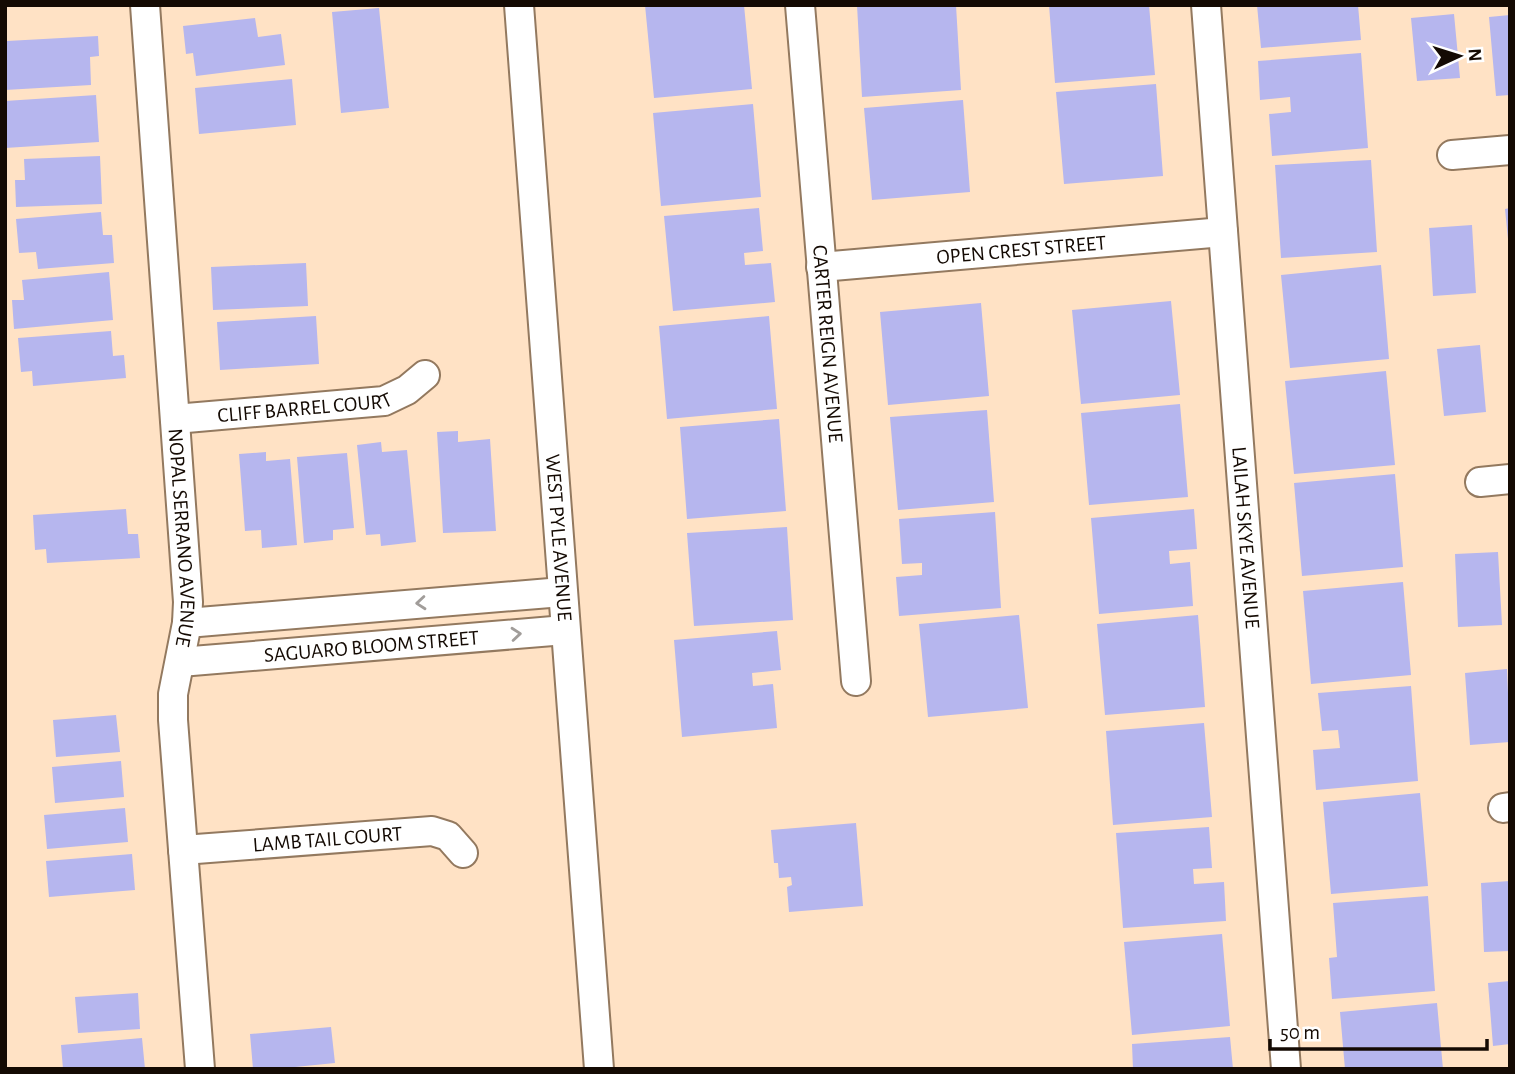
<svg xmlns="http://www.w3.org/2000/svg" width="1515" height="1074" font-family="'Alegreya Sans',sans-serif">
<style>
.building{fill:#b6b6ee}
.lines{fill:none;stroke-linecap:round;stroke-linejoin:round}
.minor-casing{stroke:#93795f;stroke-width:32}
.minor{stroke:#fff;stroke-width:28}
.oneway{stroke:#a19d9a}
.labels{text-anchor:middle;stroke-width:6;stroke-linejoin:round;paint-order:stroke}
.street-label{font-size:21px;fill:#140a03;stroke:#fff}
</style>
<rect width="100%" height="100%" fill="#ffe2c5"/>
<path class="building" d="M645,5H744L752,89L654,98Z
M857,5H956L961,90L862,97Z
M1049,5H1149L1155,75L1055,83Z
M1257,5H1358L1361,40L1261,48Z
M379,8L389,108L341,113L332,12Z
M1454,14L1460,78L1417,81L1411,18Z
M1510,15V95L1496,96L1489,17Z
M255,18L258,37L281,34L285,65L196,76L193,53L186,54L183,26Z
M98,36L99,56L90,57L91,85L5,90L7,41Z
M1361,53L1368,148L1272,156L1269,114L1291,112L1290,97L1260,100L1258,61Z
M292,79L296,125L199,134L195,88Z
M1156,84L1163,176L1064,184L1056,92Z
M96,95L99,142L5,148V101Z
M963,100L970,192L872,200L864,108Z
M753,104L761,197L661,206L653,113Z
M100,156L102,204L16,207L15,180H25L24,159Z
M1371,160L1377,252L1281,258L1275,165Z
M759,208L763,251L744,253L745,265L771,263L775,302L673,311L664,216Z
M1510,208V239H1508L1505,209Z
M101,212L103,235H112L114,263L38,269L36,252L19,253L16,219Z
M1472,225L1476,293L1433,296L1429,228Z
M306,263L308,306L213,310L211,267Z
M1381,265L1389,359L1290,368L1281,275Z
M109,272L113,320L14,329L12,300H24L22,280Z
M1171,301L1180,395L1081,404L1072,310Z
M981,303L989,396L888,405L880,312Z
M316,316L319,364L220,370L217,322Z
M769,316L777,409L667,419L659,326Z
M111,331L113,356L124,355L126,378L33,386L32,371L21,372L18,338Z
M1480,345L1486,412L1444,416L1437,349Z
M1386,371L1395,465L1294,474L1285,381Z
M1180,404L1188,497L1089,505L1081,413Z
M987,410L994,502L898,510L890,417Z
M779,419L786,511L687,519L680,427Z
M458,431V442L490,439L496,531L443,533L437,432Z
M381,442L382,452L407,450L416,542L381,546L380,534L366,535L357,445Z
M266,452V461L290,459L297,545L262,548L261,530L245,531L239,454Z
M347,453L354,528L333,530V540L304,543L297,457Z
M1395,474L1403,567L1302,576L1294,483Z
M126,509L128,534H138L140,558L47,563L46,549L35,550L33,515Z
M1194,509L1197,549L1169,551L1170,564L1190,562L1193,606L1099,614L1091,518Z
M995,512L1001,608L899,616L896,577L922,575V563L902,564L899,519Z
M787,527L793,620L694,626L687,533Z
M1498,552L1502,625L1458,627L1455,554Z
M1403,582L1411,675L1311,684L1303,591Z
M1019,615L1028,708L928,717L919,624Z
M1198,615L1205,707L1105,715L1097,624Z
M777,631L781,670L752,673L753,686L773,684L777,728L682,737L674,640Z
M1507,669L1510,742L1470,745L1465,673Z
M1411,686L1418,781L1316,790L1313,750L1340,748L1338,730L1322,731L1318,693Z
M116,715L120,752L56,757L53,720Z
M1204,723L1212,817L1113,825L1106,731Z
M121,761L124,797L55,803L52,767Z
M1420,793L1428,886L1331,894L1323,802Z
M125,808L128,842L47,849L44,815Z
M856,823L863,906L789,912L787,887L792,885L791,877L779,878L778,863H774L771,830Z
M1209,827L1212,868L1193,869L1194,884L1224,882L1226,921L1123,928L1116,833Z
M132,854L135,890L49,897L46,861Z
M1510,881V951L1484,952L1481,883Z
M1428,896L1435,991L1332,999L1329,958L1337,957L1333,903Z
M1222,934L1230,1026L1132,1035L1124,942Z
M1510,981V1044L1493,1046L1488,983Z
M138,993L140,1029L78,1033L75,997Z
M1437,1003L1443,1069H1345L1340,1012Z
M331,1027L335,1063L275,1069H253L250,1034Z
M1230,1037L1233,1069H1133L1132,1044Z
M142,1038L145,1069H63L61,1045Z"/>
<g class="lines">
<defs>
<g id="minor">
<path id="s1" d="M145,5L188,602L187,623L173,694V720L200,1069"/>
<path id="s2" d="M519,5L599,1069"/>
<path id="s3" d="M800,5L856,681"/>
<path id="s4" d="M1206,5L1286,1069"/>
<path d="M1452,155L1510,150"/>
<path id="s5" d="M821,267L1223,232"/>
<path id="s6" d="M175,419L384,401L407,390L425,375"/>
<path d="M1480,482L1510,479"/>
<path d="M187,623L562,592"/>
<path id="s7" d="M180,662L565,630"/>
<path d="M1503,808L1510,807"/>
<path id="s8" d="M183,850L432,831L448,836L463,853"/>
</g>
</defs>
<use href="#minor" class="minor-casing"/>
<use href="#minor" class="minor"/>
</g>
<defs><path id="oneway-chevron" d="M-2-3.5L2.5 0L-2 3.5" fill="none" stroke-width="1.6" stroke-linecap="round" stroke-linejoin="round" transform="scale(1.75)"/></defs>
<g class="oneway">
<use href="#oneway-chevron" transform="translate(421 603) rotate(175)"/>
<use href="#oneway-chevron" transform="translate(516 634) rotate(-5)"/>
</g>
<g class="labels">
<g class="street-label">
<text dy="7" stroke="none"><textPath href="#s5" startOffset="201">OPEN CREST STREET</textPath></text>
<text dy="7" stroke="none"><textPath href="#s3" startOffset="340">CARTER REIGN AVENUE</textPath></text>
<text dy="7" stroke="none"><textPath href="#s6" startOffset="130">CLIFF BARREL COURT</textPath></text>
<text dy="7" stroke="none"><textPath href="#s1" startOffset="534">NOPAL SERRANO AVENUE</textPath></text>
<text dy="7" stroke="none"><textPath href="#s2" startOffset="534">WEST PYLE AVENUE</textPath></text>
<text dy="7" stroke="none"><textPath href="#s4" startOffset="534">LAILAH SKYE AVENUE</textPath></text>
<text dy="7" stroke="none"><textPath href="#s7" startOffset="192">SAGUARO BLOOM STREET</textPath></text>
<text dy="7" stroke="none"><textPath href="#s8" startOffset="145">LAMB TAIL COURT</textPath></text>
</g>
</g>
<rect width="1515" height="1074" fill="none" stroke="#140a03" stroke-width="14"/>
<g transform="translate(1459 56) rotate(86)" stroke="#ffffff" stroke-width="5" paint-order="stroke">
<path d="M0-5L12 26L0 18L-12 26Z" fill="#140a03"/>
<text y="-10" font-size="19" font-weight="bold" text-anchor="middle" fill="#140a03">N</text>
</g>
<path d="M1270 1039v10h217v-10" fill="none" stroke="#140a03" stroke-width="3.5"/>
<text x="1280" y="1039" font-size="21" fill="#140a03" stroke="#ffffff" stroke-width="5" paint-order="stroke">50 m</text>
</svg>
